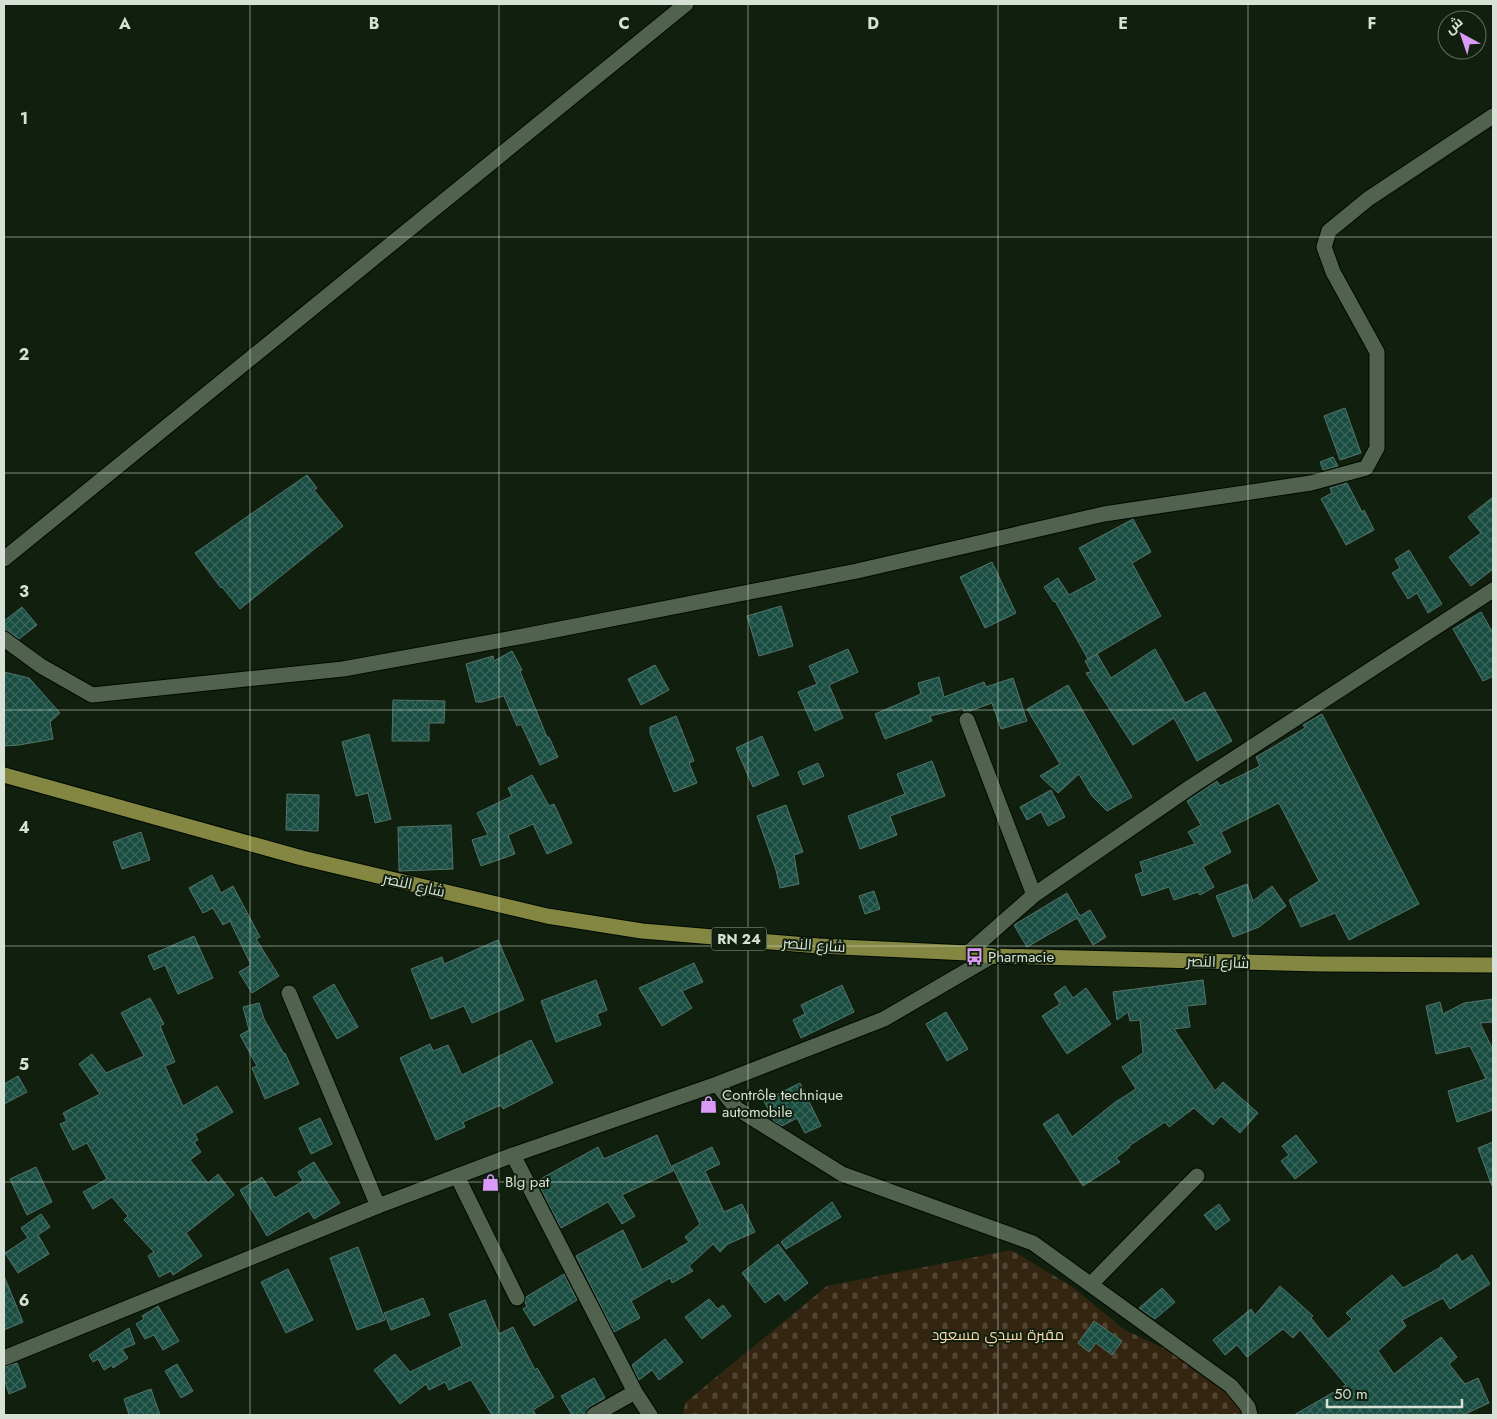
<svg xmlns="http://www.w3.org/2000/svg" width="1497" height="1419" font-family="Jost,Cairo,sans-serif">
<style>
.cemetery{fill:url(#cemetery-stones)}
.building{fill:url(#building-cross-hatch);stroke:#54736b}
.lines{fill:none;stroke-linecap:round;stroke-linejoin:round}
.street-casing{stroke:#010900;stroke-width:17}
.secondary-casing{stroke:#010900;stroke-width:17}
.primary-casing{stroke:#010900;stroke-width:17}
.street{stroke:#51634e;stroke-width:15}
.secondary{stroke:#51634e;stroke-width:15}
.primary{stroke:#838741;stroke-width:15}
.grid{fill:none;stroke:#d7e1d5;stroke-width:1;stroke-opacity:0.55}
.labels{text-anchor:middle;stroke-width:4;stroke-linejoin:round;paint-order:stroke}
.shield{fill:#101f0e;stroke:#9ba799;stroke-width:1}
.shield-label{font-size:14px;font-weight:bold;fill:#d7e1d5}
.street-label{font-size:15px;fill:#d7e1d5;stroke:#101f0e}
.poi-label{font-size:15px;fill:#d7e1d5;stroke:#101f0e;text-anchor:start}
.park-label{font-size:15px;fill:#fed9ad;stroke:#101f0e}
.grid-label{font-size:16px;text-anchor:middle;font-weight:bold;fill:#d7e1d5;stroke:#101f0e;stroke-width:4;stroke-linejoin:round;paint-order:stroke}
</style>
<defs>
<pattern id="cemetery-stones" width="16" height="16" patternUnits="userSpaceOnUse" patternTransform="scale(1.25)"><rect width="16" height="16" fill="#342511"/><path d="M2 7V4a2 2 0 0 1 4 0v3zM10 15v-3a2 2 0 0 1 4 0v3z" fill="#514433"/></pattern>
<pattern id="building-cross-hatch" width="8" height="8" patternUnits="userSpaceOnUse" patternTransform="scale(1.25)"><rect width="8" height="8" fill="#194d42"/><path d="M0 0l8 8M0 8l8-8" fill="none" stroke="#3a665c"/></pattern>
</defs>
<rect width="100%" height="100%" fill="#101f0e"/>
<path class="cemetery" d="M1011,1250L1071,1286L1125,1330L1187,1359L1238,1400L1247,1415H682L686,1402L827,1286Z"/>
<path class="building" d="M1345,408L1361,453L1340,460L1324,416Z
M1333,457L1338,466L1323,470L1320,462Z
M307,475L317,488L314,490L343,526L240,609L222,587L221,588L195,553Z
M1347,483L1362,512L1364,510L1374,530L1346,545L1321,499L1332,493L1330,488Z
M1493,497V569L1471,586L1449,557L1481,533L1468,517Z
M1133,519L1151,552L1132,563L1161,616L1088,659L1055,601L1054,602L1044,587L1058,578L1069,595L1097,580L1079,548Z
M1409,550L1442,604L1428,613L1417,593L1408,599L1392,573L1400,568L1395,559Z
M992,562L1016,613L985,628L960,577Z
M781,606L793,646L759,656L747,616Z
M22,607L37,625L19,639L6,630L4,627V621Z
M1481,612L1493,633V676L1483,681L1453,629Z
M848,649L858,672L829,685L843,718L815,731L798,692L817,684L809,666Z
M1155,649L1185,703L1205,692L1232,741L1197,761L1174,718L1133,745L1086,673L1091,672L1085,661L1097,654L1111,678Z
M512,651L522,670L520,671L547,737H549L558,757L540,765L521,724L517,726L504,696L482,702H476L466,664L493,656L494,661Z
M655,665L669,690L641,705L628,679Z
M4,672L29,678L60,713L50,722L53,739L19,745L4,746Z
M939,677L944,697L984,682L986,687L1013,678L1027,721L1001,729L992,703L970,711H964L963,708L930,716L932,721L885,739L875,714L921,694L918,683Z
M1068,685L1132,797L1107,811L1092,796L1079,774L1058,793L1040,776L1060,764L1027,709Z
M393,700L445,701L444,723H429V741H392Z
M1322,714L1419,904L1349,940L1335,913L1301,927L1289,900L1319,881L1279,803L1221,832L1231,852L1203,867L1214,887L1200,895L1198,892L1174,900L1169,887L1142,896L1135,875L1143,872L1140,862L1195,844L1188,832L1201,825L1187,801L1217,781L1220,786L1260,766L1256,757L1305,728L1303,725Z
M676,716L694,761L689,763L697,783L674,792L650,733V727Z
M369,734L391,819L375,823L368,793L356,796L342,742Z
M762,736L779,775L753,787L736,748Z
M932,761L945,796L890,816L897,835L860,849L848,816L905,794L897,774Z
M818,763L824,776L803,785L798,772Z
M532,775L549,806L554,804L572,843L547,854L533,824L508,835L515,854L481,866L472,840L488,835L477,813L512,796L508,788Z
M1051,790L1065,817L1048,826L1041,812L1027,820L1020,807Z
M287,794L319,795L318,831L286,830Z
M786,805L803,852L794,855L799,884L780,888L776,870L757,816Z
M451,825L453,869L399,871L398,827Z
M141,832L150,860L122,869L113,842Z
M212,875L221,893L233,886L260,937L256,939L279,976L252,993L239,972L251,965L230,921L223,925L213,908L203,913L189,888Z
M1247,884L1253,901L1272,886L1286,906L1259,927L1233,937L1216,896Z
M874,891L880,909L865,914L859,896Z
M1067,893L1080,916L1090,910L1106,937L1093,945L1077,918L1027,947L1014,925Z
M194,936L213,978L178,994L165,965L154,970L148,956Z
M498,940L524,1000L472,1023L464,1006L431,1019L411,969L442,957L444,964Z
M694,963L703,982L682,991L692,1008L662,1026L639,988Z
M596,980L607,1010L597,1014L601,1025L556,1042L541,1001Z
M1203,980L1206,1004L1187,1006L1190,1027L1174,1029L1215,1091L1223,1082L1258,1113L1240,1133L1221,1116L1213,1125L1194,1108L1169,1127L1165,1122L1129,1146L1130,1147L1116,1158L1120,1162L1083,1186L1043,1124L1058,1114L1072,1137L1114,1103L1136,1089L1122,1067L1143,1053L1140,1020L1130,1021L1128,1012L1117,1020L1113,992Z
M334,984L358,1027L337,1039L313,997Z
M842,985L854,1012L801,1038L793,1020L805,1014L801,1005Z
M1065,986L1073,998L1086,988L1111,1024L1067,1054L1042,1016L1060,1004L1054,994Z
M150,998L164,1024L160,1026L175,1062L165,1066L183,1106L217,1086L233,1112L195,1134L198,1140L194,1142L201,1152L190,1160L208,1183L218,1174L234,1195L186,1233L202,1256L173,1275L171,1271L159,1277L148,1256L154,1252L124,1220L128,1216L112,1197L93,1209L83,1192L107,1179L87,1143L73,1150L60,1124L67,1121L63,1113L100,1094L79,1064L92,1054L106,1073L144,1056L121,1013Z
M1493,999V1022L1480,1023L1493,1050V1110L1457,1122L1448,1091L1486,1079L1470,1046L1436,1054L1426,1006L1440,1002L1443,1014L1464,1003Z
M259,1003L264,1019L284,1054L285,1053L299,1084L265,1099L252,1068L257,1066L240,1035L249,1030L243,1007Z
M946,1012L968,1049L947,1061L926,1024Z
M531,1040L553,1083L503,1109L501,1105L463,1122L465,1127L436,1140L400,1058L430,1044L433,1051L448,1045L462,1075Z
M18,1076L27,1092L4,1104V1084Z
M800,1083L821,1126L805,1133L797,1118L782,1126L774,1121L764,1101Z
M320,1118L332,1144L311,1154L299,1128Z
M657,1135L673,1171L622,1195L635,1216L622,1224L608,1202L561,1228L537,1181L598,1147L604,1159Z
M1296,1135L1317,1162L1295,1179L1281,1161L1289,1155L1282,1146Z
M1493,1142V1185L1492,1186L1478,1148Z
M712,1147L720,1164L705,1171L724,1212L742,1204L755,1232L728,1244L720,1252L713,1244L689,1266L693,1271L672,1283L670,1278L631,1301L640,1318L614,1332L576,1256L623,1230L642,1270L689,1242L685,1237L700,1224L672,1166Z
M314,1162L340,1203L314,1219L309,1211L267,1236L240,1190L262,1177L275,1198L303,1181L298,1172Z
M36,1167L52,1202L27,1215L10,1179Z
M832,1202L841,1217L786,1249L781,1242Z
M1219,1204L1230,1220L1216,1230L1204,1215Z
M41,1214L50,1227L38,1235L49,1254L18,1273L5,1253L28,1238L21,1228Z
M778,1244L808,1283L785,1301L779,1293L765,1303L742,1273Z
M358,1247L385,1320L357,1330L330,1258Z
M1457,1254L1462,1262L1472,1255L1490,1284L1450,1309L1443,1298L1402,1320L1406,1326L1378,1351L1394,1374L1441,1337L1457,1357L1449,1364L1465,1384L1478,1378L1489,1403L1463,1415H1294L1346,1385L1300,1330L1293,1338L1283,1329L1247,1357L1237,1345L1225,1355L1213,1340L1251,1309L1255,1315L1280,1286L1313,1316L1311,1318L1328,1339L1352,1319L1346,1313L1392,1275L1403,1288L1441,1267L1440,1266Z
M288,1269L313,1320L286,1333L261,1282Z
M564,1274L577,1300L534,1326L523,1309L527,1306L525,1303L526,1297Z
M4,1276L23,1322L4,1330Z
M1162,1288L1175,1302L1155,1319L1139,1308Z
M423,1298L430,1315L391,1330L384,1313Z
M709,1299L718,1309L723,1305L731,1316L702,1339L685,1317Z
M485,1300L499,1334L513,1327L535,1370L537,1368L554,1397L533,1410L536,1415H492L471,1380L449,1390L445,1382L429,1390L426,1384L400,1404L374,1370L395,1354L410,1372L462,1346L449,1314Z
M158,1306L179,1341L163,1350L154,1335L145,1339L136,1324L144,1319L142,1316Z
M1094,1321L1122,1341L1112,1355L1096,1343L1089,1352L1078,1343Z
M129,1328L135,1344L122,1349L128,1358L113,1368L112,1365L104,1370L98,1359L93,1362L89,1355Z
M665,1339L683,1362L659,1380L652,1370L639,1380L632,1365Z
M17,1363L26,1387L9,1394L4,1379V1367Z
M177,1364L193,1391L181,1398L165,1371Z
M594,1378L605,1398L589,1407L585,1415H572L561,1396Z
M151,1389L160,1415H129L124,1399Z"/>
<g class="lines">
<defs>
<path id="street" d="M4,559L686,4
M4,639L41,666L92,695L343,669L524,636L857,571L1104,514L1311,483L1366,468L1377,448V352L1333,272L1324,247L1329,231L1368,199L1493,116
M967,720L1034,895
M968,953L1034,895L1192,786L1493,590
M289,993L378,1206
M513,1155L635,1392L650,1415
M457,1176L517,1298
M1091,1284L1197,1176
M594,1415L635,1392"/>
<path id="secondary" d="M717,1084L736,1108L842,1174L1033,1243L1231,1386L1248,1407L1250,1415
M4,1358L378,1206L513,1155L717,1084L884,1019L992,956"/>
<path id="primary" d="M4,775L302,858L547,916L642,931L819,946L968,953L992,956L1321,964L1493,965"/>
</defs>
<use href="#street" class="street-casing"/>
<use href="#secondary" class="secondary-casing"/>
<use href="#primary" class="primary-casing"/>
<use href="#street" class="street"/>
<use href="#secondary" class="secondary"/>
<use href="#primary" class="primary"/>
</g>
<path class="grid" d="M250,4V1415M499,4V1415M748,4V1415M998,4V1415M1248,4V1415M4,237H1493M4,473H1493M4,710H1493M4,946H1493M4,1182H1493"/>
<defs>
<symbol id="bus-bare" viewBox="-9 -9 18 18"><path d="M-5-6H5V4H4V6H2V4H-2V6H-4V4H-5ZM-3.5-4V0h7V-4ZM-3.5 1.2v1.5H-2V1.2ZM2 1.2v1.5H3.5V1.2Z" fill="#d99af8" stroke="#101f0e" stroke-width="2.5" paint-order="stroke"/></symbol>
<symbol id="shop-bare" viewBox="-9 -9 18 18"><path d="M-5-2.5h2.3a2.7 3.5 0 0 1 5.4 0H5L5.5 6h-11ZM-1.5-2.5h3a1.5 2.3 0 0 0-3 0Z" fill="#d99af8" stroke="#101f0e" stroke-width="2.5" paint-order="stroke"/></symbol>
</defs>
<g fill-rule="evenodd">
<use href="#bus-bare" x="962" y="944" width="25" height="25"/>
<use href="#shop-bare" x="696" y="1092" width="25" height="25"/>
<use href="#shop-bare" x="478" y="1170" width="25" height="25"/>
</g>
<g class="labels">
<rect class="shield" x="711.5" y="927.5" width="55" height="23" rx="4"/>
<g class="shield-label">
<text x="739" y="944">RN 24</text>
</g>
<g class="street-label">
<text transform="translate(414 885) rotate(13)" y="5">شارع النصر</text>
<text transform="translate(814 945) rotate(4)" y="5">شارع النصر</text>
<text transform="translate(1218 962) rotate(2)" y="5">شارع النصر</text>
</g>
<g class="poi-label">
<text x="988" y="962">Pharmacie</text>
<text x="722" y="1100">Contrôle technique<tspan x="722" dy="17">automobile</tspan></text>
<text x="505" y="1187">Blg pat</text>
</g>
<g class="park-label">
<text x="998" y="1340">مقبرة سيدي مسعود</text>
</g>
</g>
<g class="grid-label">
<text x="125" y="29">A</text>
<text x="374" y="29">B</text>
<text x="624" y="29">C</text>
<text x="873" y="29">D</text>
<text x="1123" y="29">E</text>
<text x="1372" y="29">F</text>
<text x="24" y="124">1</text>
<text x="24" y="360">2</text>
<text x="24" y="597">3</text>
<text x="24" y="833">4</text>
<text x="24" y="1070">5</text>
<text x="24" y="1306">6</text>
</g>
<rect width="1497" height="1419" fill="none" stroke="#d7e1d5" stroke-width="10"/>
<g transform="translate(1462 35) rotate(320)"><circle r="24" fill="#101f0e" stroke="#606d5e"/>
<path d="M0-4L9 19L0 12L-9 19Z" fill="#d99af8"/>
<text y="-8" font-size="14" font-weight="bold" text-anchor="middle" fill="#d7e1d5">ش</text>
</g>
<path d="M1327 1399v8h135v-8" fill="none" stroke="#d7e1d5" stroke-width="2.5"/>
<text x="1334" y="1399" font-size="15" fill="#d7e1d5" stroke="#101f0e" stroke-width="4" paint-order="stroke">50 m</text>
</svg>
